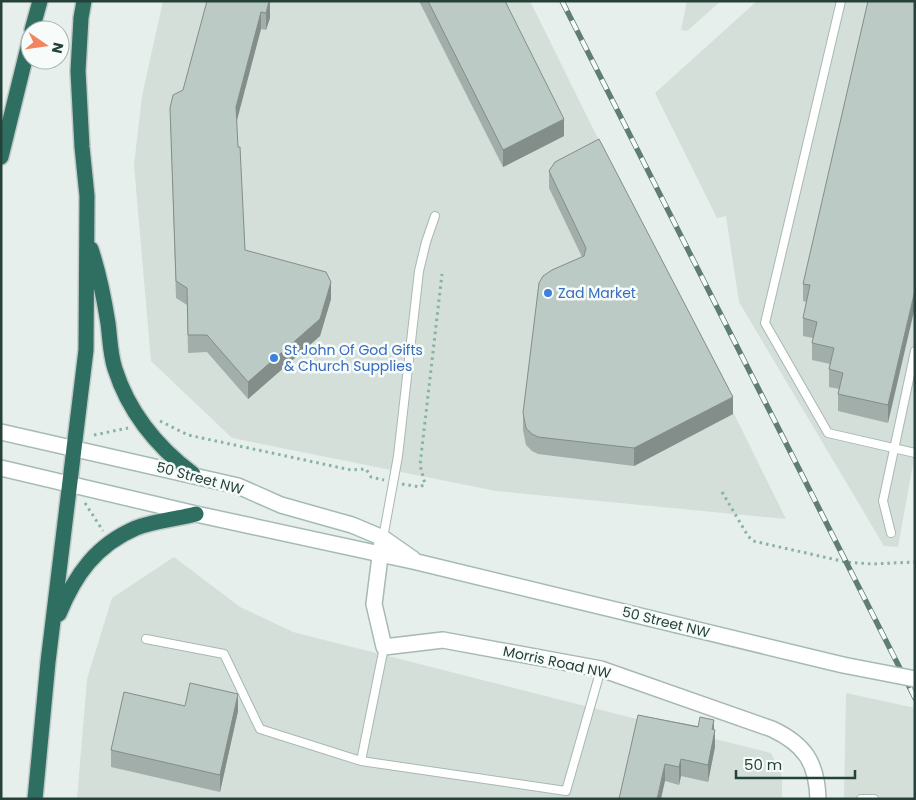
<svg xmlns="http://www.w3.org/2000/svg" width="916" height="800" font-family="Poppins,sans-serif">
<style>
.built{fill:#d4dfda}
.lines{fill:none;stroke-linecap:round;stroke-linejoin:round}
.service-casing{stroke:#a8b8b2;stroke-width:10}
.minor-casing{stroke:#a8b8b2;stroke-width:18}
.secondary-casing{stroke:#a4bbb3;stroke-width:18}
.motorway-casing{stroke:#c2cac8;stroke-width:18}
.path{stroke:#86b3a5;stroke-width:3;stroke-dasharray:2.5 4;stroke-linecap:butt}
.service{stroke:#fff;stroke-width:8}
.minor{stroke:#fff;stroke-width:15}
.secondary{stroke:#fff;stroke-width:15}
.motorway{stroke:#2f6f62;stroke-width:15}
.rail-casing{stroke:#5f7d75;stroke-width:5.5}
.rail{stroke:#f7fbf9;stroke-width:4;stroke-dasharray:11;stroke-linecap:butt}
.secondary-bridge-casing{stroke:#a4bbb3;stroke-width:18;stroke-linecap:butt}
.secondary-bridge{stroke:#fff;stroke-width:15}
.wall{fill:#a1aea9}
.shaded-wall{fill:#838d89}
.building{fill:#bbcac4;stroke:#838d89}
.shop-dot{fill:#3f7fe0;stroke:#f7fbf9;stroke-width:2}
.labels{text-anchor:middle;stroke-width:5;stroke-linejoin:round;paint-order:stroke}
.shop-label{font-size:14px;fill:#366cbe;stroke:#f7fbf9;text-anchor:start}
.street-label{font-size:14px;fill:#24423a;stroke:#f7fbf9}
</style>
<rect width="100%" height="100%" fill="#e6efeb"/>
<path class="built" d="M163,1H530L786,519L496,491L232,438L151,361L134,165L142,96Z
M687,1H721L687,31L681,30Z
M757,1H915V453L898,547L884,546L739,302L726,216L717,218L655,93Z
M174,557L240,607L293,632L771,753L782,776V799H77L87,679L112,598Z
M846,693L915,708V799H844Z"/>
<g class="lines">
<defs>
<path id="service" d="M841,1L765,323L828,433L915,453
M891,533L883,501L915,351
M383,538L398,456L419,271L426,242L435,216
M146,639L224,654L260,729L361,761L566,791L601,669
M361,761L384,647
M861,799H874"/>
<path id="minor" d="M382,541L374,604L384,647L443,640L601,669L772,729C804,744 817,762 818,799"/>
<path id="secondary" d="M1,432L238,486L281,505L352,525L383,538L413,559
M1,468L196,514L417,562L843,665"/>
<path id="motorway" d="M32,30L40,1
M1,157L30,39
M91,249C99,273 104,298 108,323C110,338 110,354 115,369C129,413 156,446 193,474
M59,614C75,575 96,545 136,528C154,521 177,519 196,514
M35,799L48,662L86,350L87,196L82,147L78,71L81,18L84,1"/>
</defs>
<use href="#service" class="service-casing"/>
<use href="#minor" class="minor-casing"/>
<use href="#secondary" class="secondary-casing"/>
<use href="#motorway" class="motorway-casing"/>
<path class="path" d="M160,421L188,435L351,470L366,469L371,477L384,480
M94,435L128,428
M402,484L420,487L425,484L420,465L442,274
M722,492L748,536L753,541L846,562L872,564L915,562
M85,503L103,531"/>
<use href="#service" class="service"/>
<use href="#minor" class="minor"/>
<use href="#secondary" class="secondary"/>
<use href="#motorway" class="motorway"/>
<defs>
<path id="rail" d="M562,1L915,698"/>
</defs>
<use href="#rail" class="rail-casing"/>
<use href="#rail" class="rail"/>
<defs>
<path id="secondary-bridge" d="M843,665L915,679"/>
</defs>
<use href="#secondary-bridge" class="secondary-bridge-casing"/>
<use href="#secondary-bridge" class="secondary-bridge"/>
</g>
<path class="wall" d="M270,1V18L266,30L261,29L236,121L245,250L331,299L320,336L248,399L207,352L188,353L187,305L176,298L170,108L183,90Z
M419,1H505L564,136L503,167Z
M915,1L888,423L838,411V394L839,389L829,387V369L830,364L812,360V343L813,338L803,336V318L806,302L803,301V284Z
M549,171L733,414L634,466L538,454L532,451L526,445L523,430V413L582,257L549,188Z
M238,711L220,792L111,767V750Z
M638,715L714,729L715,747L708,782L681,776L679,785L665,781Z"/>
<path class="shaded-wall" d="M270,1V18L266,30V13Z
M261,12V29L236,124V107Z
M564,119V136L503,167V150Z
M331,282V299L320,336L248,399V382Z
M915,290V307L888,423V405Z
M733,397V414L634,466V448Z
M238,694V711L220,792V775Z
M714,720V736L715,730V747L708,782V765L712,729Z
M681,759V776L679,785V767Z
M665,764V781L661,799H657Z"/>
<path class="building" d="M207,1H269L266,13L261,12L236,107L238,147H240L245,250L326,272L331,282L320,319L248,382L207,335H188L187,288L176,281L170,108L173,95L183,90Z
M428,1H505L564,119L503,150Z
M868,1H915V290L888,405L838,394L843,373L829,369L834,348L812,343L817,322L803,318L810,285L803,284Z
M599,139L733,397L634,448L538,437L532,434L526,428L523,413L539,283L543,276L552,270L584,256L586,248L549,171L555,162Z
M190,683L238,694L220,775L111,750L124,692L185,706Z
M638,715L698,727L700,717L714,720L712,729L715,730L708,765L681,759L679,767L665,764L657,799H619Z"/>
<g class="shop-dot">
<circle cx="548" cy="293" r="5"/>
<circle cx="274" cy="358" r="5"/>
</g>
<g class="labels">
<g class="shop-label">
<text x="558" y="298">Zad Market</text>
<text x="284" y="355">St John Of God Gifts<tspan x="284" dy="16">&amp; Church Supplies</tspan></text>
</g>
<g class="street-label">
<text transform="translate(200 478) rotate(15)" y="5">50 Street NW</text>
<text transform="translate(666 622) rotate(14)" y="5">50 Street NW</text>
<text transform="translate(557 662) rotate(12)" y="5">Morris Road NW</text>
</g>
</g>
<rect width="916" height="800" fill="none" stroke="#24423a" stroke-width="5"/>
<g transform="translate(45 45) rotate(103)"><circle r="24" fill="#f7fbf9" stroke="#a3b1ad"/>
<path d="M0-4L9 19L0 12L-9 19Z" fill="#f4845f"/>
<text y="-8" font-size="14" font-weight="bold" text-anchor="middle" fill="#24423a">N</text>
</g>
<path d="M736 770v8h119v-8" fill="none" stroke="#24423a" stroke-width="2.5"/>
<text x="744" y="770" font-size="15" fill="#24423a" stroke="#f7fbf9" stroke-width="4" paint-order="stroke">50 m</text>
</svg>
